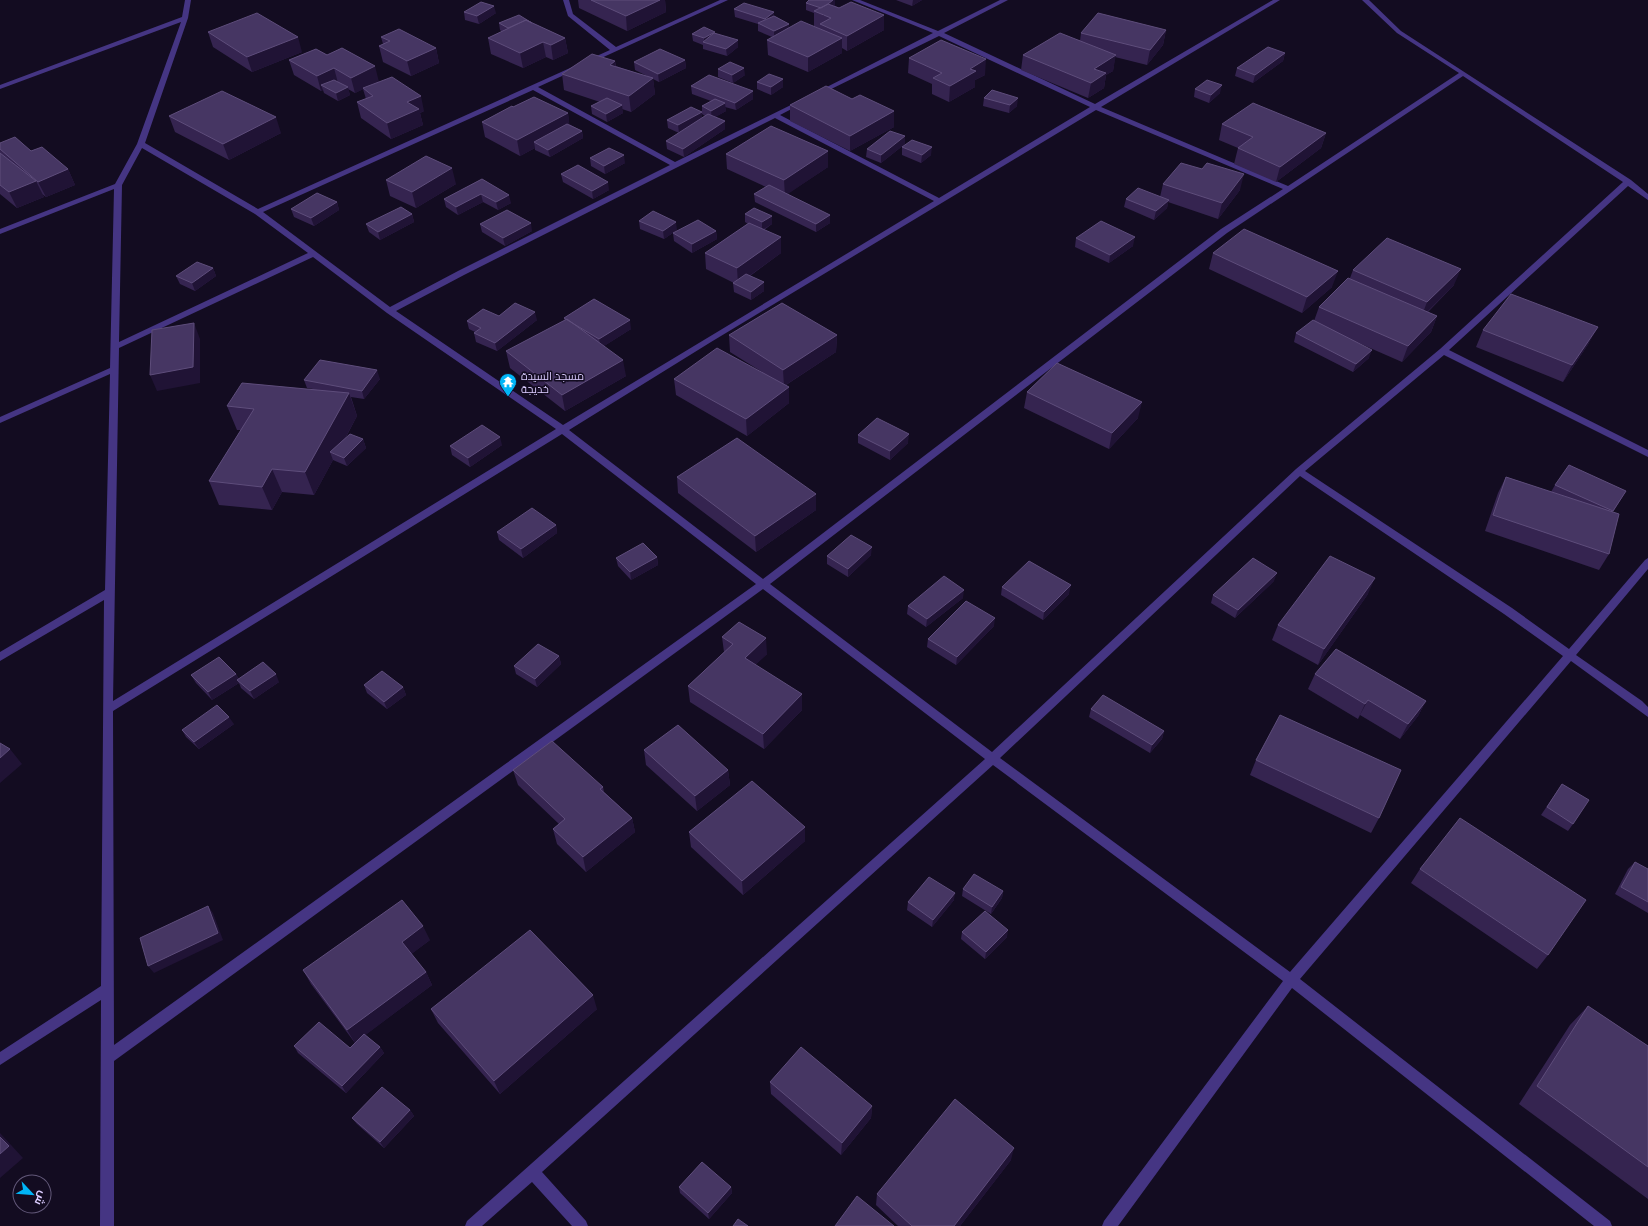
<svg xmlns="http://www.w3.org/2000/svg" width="1648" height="1226" font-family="Arial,Cairo,sans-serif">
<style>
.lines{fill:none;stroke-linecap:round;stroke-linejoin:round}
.street{fill:#453583;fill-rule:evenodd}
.wall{fill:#352450}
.shaded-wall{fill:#201335}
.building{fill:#463663;stroke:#5e4d7b}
.labels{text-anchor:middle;stroke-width:3;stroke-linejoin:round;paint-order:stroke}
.poi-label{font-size:11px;fill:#dbccff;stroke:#130c21;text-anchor:start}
</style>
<rect width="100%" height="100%" fill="#130c21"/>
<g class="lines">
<path class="street" d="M185,0H191L188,18L145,143L258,209L610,50L568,16L563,0H569L573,14L616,47L720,0H728L538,87L675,162L801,100L804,102L803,103L780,115L939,198L1090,107L939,36L819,95H815V93L933,33L852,0H860L938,31L1000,0H1008L944,33L1095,104L1273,0H1280L1101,107L1288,186L1459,73L1397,33L1362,0H1369L1401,31L1631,180L1648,194V200L1628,186L1449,350L1648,450V457L1444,355L1305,471L1512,608L1569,649L1645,560L1648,558V569L1576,655L1642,701L1648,707V717L1571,661L1300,979L1610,1221L1612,1226H1594L1292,988L1118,1226H1102L1104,1221L1283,981L993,765L542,1172L586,1221L588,1226H572L532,1182L482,1226H465L467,1221L985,759L763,589L114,1061V1226H100L101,1000L0,1065V1052L101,986L104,600L0,661V652L105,590L110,374L0,423V417L110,368L114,189L0,234V229L115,184L137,144L181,22L0,89V85L182,17ZM1463,76L1623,182L1440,349L1296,469L992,752L770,584L1227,233ZM533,90L670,165L458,271L390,307L263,212ZM1096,110L1283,189L1221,229L763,579L569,430L711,342ZM775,118L934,201L563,425L396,311L464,275ZM142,148L255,214L308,253L119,342L122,185ZM313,257L387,313L556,429L113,701L119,348ZM562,434L756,584L114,1045L113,711ZM1300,476L1504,614L1563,656L1290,972L1000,758Z"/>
</g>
<path class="wall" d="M578,0H665L666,12L627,31L579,8Z
M809,0H835V6L884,30L847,51L842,48V53L808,72L768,55L767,40L772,37L758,31V24L735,17L734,9L774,12V16L789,24V28L820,29L814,26V13L806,10V3Z
M896,0H922L912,6Z
M464,12L496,13L479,24L465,20Z
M499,23H532L565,38L568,53L553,60L546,57L523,68L491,54L488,38L502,32L500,30Z
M1166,30L1163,45L1147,65L1115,57L1113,71L1106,75L1104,88L1088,98L1021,70L1023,55L1080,41L1081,33Z
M208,32L302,52L252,72L213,47Z
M715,32V33L738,47L727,56L703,49V45L693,41L692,34Z
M381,37L436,48L439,63L411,76L383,62L379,46L383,44Z
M316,49L379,82L424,111L420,113L423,125L391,139L361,118L357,102L366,99L363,89L355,93L348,89L350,95L338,101L324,93L323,90L321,91L294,75L289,60Z
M1285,53L1283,61L1253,83L1235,76L1237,68Z
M909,58L985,75L975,80V87L949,102L932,94V84L908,73Z
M685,60L686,68L659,82L653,79L655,94L631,112L622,109L623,113L607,122L592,114L591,106L600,102L564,90L562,74L615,61L616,66L649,77L635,70L634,62Z
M718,69L745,75L733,83L718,77Z
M783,79V87L771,95L757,89V82Z
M691,86L753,99L736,110L725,107L726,111L715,117L725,121V129L684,157L667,149L666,141L679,133L668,128L667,120L702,118L705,116L702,114V106L711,101L692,94Z
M1195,89L1220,93L1209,103L1194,97Z
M984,98L1017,106L1009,113L983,106Z
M852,99L894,111V127L850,151L790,121V105Z
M513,107L568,113L569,124L582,131L583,138L550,157L535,150V148L520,156L485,137L482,122Z
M169,116L281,133L229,160L175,132Z
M1222,124L1326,133L1321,148L1276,182L1234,164L1238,148L1219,140Z
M0,143L31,151L68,169L75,185L46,197L42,194L44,197L17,208L0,194Z
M905,144L881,163L866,157L867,149Z
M902,147L931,155L921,163L902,155Z
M828,151V167L787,194L830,223L816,232L755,202L754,194L766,187L727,169L726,154Z
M590,158L625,163L605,174L591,166Z
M561,174L609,190L593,199L563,182Z
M482,179L511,203L498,210L483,202L458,215L446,207L444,199Z
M386,180L456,184L416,208L390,196Z
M1163,184L1240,190L1218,219L1168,202L1167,208L1154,220L1124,207L1126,199L1160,197Z
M337,202L339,210L314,226L294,217L291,209Z
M412,214L414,222L380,240L369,232L366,224Z
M745,214L772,224L764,230L781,253L750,276L764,282V291L751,300L734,292L733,283H734L706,269L705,253L748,224L745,222Z
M639,221L677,230L664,239L640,229Z
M480,224L532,231L505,246L482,232Z
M716,231L717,239L692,253L674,241L673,233Z
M1076,238L1133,246L1109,263L1075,247Z
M1213,253L1332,287L1302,313L1209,269Z
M213,268L216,276L195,291L180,284L176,276Z
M1353,270L1454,285L1428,312L1437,316L1431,332L1402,362L1354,341L1369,358L1353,372L1294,342L1296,333L1314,321L1319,307L1350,278Z
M499,316L537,320L497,351L476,342L474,333L475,332L469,329L467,321Z
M564,318L631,329L604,346L626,376L565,411L510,368L506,351L565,321Z
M1483,330L1589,343L1563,382L1476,347Z
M729,335H837L836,352L786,385L789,403L747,436L676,395L674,379L762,372L730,352Z
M380,379L364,399L351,397L357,416L345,439H363L366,448L347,466L333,460L314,495L282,492L272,510L219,505L209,481L241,430H237L227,406L313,389L307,388L304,380Z
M1027,392L1138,418L1109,449L1024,408Z
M858,435L908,443L890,460L858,443Z
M502,445L470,467L452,455L450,446Z
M677,477L816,510L756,552L678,493Z
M1506,477L1551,492L1555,485L1626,491L1613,512L1609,554L1599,570L1485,531L1498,493Z
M556,525L557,533L523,558L499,540L497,532Z
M871,555L848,577L827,564V556Z
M657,557L658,565L631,580L618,566L616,558Z
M1274,581L1235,618L1211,603L1213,595Z
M1002,587L1069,594L1043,620L1001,595Z
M1368,594L1318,665L1272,640L1278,625Z
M963,598L926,627L907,614L908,606Z
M994,626L956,665L927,647L928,639Z
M722,637L767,654L755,665L802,710L764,749L690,702L688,686L724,652Z
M559,656L561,664L537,687L516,674L514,666Z
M236,674L238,678L279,682L254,699L241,688L239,683L212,700L196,683L191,675Z
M1315,674L1426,701L1418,716L1400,739L1360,715L1358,719L1308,689Z
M364,685L403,687L406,695L387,709L367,693Z
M1091,709L1164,731L1162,739L1150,753L1089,717Z
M234,724L199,749L186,737L182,730Z
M644,750L728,770L730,785L697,811L646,765Z
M1256,760L1379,818L1371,833L1250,775Z
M513,770L603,787L604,792L632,818L635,832L586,872L557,844L553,829L559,824L518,785Z
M1562,784L1573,824L1568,831L1541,815Z
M805,827V841L743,895L691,847L689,832Z
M1635,862L1648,869V913L1615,894L1628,869Z
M1420,869L1548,955L1537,969L1411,883Z
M963,889L1003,891L1002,898L991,914L962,896Z
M954,900L932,927L907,910L908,902Z
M962,932L1007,937L985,959L961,939Z
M430,940L411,954L426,972L432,985L365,1035L380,1047L384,1053L346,1093L298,1053L294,1046L350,1048L357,1041L355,1043L311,984L303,970Z
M1588,1006L1648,1046V1199L1519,1104L1570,1025Z
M431,1009H597L500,1094L438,1023Z
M770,1082L872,1106L871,1118L841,1155L771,1094Z
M410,1110L414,1116L384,1148L357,1124L352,1118Z
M1011,1160L960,1226H898L876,1205L877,1194Z
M679,1187H731L732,1193L709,1219L680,1193Z"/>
<path class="shaded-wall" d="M660,0H665L666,12L627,31L626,16Z
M833,0H835V6L823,16V8Z
M913,0H922L912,6Z
M494,6L496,13L479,24L477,16Z
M774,12V20L765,26V19Z
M884,15V30L847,51V36Z
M789,24L790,31L774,39V31Z
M1166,30L1163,45L1147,65L1150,50Z
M715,32L716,39L704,42V38Z
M298,37L302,52L252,72L247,57Z
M565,38L568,53L553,60L551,45Z
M842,38V53L808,72V57Z
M738,40V47L727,56L726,49Z
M543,42L546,57L523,68L520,53Z
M436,48L439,63L411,76L407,61Z
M1285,53L1283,61L1253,83L1255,75Z
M1116,55L1113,71L1106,75L1104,88L1088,98L1091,83L1094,69Z
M986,59L985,75L975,80V87L949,102L950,86L970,69Z
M685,60L686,68L659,82L658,74Z
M615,61L617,76L610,65Z
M375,66L379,82L355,93L351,78Z
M334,68L338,83L321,85L323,90L321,91L317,76Z
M744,68L745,75L733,83L732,75Z
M653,78L655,94L631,112L629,96Z
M783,79V87L771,95V87Z
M1222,85L1220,93L1209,103L1211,95Z
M348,87L350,95L338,101L336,93Z
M753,91V99L736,110L735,103Z
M421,96L424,111L420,113L423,125L391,139L387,123L407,102Z
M1018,98L1017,106L1009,113L1010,105Z
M725,103L726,111L712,119L711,111Z
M622,105L623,113L607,122L606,114Z
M894,111V127L850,151V136Z
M702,112V120L679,133L678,125Z
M568,113L570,129L534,142L535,148L520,156L517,140Z
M276,117L281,133L229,160L223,144Z
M725,121V129L684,157L683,149Z
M582,131L583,138L550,157L548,150Z
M1326,133L1321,148L1276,182L1280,167Z
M905,136V144L881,163V155Z
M932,147L931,155L921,163L922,155Z
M828,151V167L785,196L784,180Z
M624,155L625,163L605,174L604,166Z
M452,168L456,184L416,208L412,192Z
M68,169L75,185L46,197L38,182Z
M1244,174L1240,190L1218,219L1222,203Z
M36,181L44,197L17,208L9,192Z
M608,182L609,190L593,199L592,191Z
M481,194L483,202L458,215L456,207Z
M509,195L511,203L498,210L496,202Z
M1169,200L1167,208L1154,220L1156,211Z
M337,202L339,210L314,226L311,218Z
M412,214L414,222L380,240L378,232Z
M830,215V223L816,232V224Z
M772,216V224L762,230V222Z
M676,222L677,230L664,239L663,231Z
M531,223L532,231L505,246L503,238Z
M716,231L717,239L692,253V244Z
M781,237V253L738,284L737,268Z
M1135,237L1133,246L1109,263L1110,255Z
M213,268L216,276L195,291L192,283Z
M1461,269L1454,285L1421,318L1427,302Z
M1338,271L1332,287L1302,313L1307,297Z
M764,282V291L751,300V292Z
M535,312L537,320L497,351L495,343Z
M1437,316L1431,332L1402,362L1408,346Z
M630,320L631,329L601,348L599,339Z
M194,323L200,339V383L157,391L150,375Z
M1598,327L1589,343L1563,382L1572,365Z
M837,335L836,352L784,386L783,370Z
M1372,350L1369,358L1353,372L1356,364Z
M623,360L626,376L565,411L562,395Z
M377,370L380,379L364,399L362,391Z
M789,387V403L747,436L746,419Z
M349,393L357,416L336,455L330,452L333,460L314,495L305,472Z
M1142,402L1138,418L1109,449L1112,433Z
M909,434L908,443L890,460V451Z
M500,437L502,445L470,467L468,458Z
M363,439L366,448L347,466L344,458Z
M272,469L282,492L272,510L262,487Z
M816,494V510L756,552L755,536Z
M556,525L557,533L523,558L521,549Z
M872,547L871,555L848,577V569Z
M657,557L658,565L631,580L630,572Z
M1277,573L1274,581L1235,618L1238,610Z
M1375,578L1368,594L1318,665L1324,649Z
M1071,585L1069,594L1043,620L1044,612Z
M964,590L963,598L926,627L927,619Z
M995,618L994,626L956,665L957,657Z
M766,638L767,654L746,674L745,658Z
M559,656L561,664L537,687L535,679Z
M236,674L240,682L237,680L239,683L212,700L208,692Z
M276,674L279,682L254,699L250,691Z
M403,687L406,695L387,709L384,702Z
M802,694V710L764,749L763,734Z
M1368,700L1360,715L1358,719L1365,704Z
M1426,701L1418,716L1400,739L1408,724Z
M229,717L234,724L199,749L194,742Z
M1164,731L1162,739L1150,753L1152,745Z
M10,749L22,764L0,783V758Z
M728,770L730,785L697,811L695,796Z
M632,818L635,832L586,872L583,857Z
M805,827V841L743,895L742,881Z
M1003,891L1002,898L991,914L992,907Z
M955,893L954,900L932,927L933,920Z
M208,906L213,913L223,940L154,973L148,966Z
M423,926L430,940L409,956L402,942Z
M1008,930L1007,937L985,959L986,952Z
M426,972L432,985L355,1043L347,1030Z
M593,995L597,1009L500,1094L494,1081Z
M380,1047L384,1053L346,1093L342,1086Z
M872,1106L871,1118L841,1155L842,1143Z
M410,1110L414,1116L384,1148L380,1142Z
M0,1133L23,1158L0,1178Z
M1014,1148L1011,1160L960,1226H954Z
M731,1187L732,1193L709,1219L708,1213Z"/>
<path class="building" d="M591,0H660L626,16Z
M809,0H833L828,4L821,8L806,3Z
M481,2L494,6L477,16L464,12Z
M851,2L884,15L847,36L820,24L831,18L814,11L828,4L839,8Z
M744,3L774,12L765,19L734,9Z
M257,13L298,37L247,57L208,32Z
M1098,13L1166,30L1150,50L1081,33Z
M519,15L532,23L526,20L508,28L499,23Z
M774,16L789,24L774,31L758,23Z
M526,20L565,38L551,45L543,42L520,53L488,38Z
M801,21L842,38L808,57L767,40Z
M704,27L715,32L704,38L692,34Z
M399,29L436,48L407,61L379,46L390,41L381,37Z
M714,33L738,40L726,49L703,42Z
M1060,33L1116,55L1094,69L1106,73L1091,83L1023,55Z
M941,40L986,59L970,69L976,71L950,86L933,78L942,73L909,58Z
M1268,47L1285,53L1255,75L1237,68Z
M342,48L375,66L351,78L334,68L317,76L289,60L316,49L327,55Z
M660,49L685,60L658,74L634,62Z
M592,54L615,61L610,65L653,78L629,96L562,74Z
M730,62L744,68L732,75L718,69Z
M769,74L783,79L771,87L757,82Z
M709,75L753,91L735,103L691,86Z
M392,77L421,96L407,102L419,109L387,123L357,102L373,96L363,88Z
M334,80L348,87L336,93L321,85Z
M1207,80L1222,85L1211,95L1195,89Z
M826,86L852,99L860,95L894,111L850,136L790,105Z
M992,90L1018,98L1010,105L984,98Z
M222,91L276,117L223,144L169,116Z
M534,97L568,113L517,140L482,122L512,106L513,107Z
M607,98L622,105L606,114L591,106Z
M715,99L725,103L711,111L702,106Z
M1253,103L1326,133L1280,167L1238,148L1253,137L1222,124Z
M691,107L702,112L678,125L667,120Z
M708,114L725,121L683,149L666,141Z
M567,124L582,131L548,150L534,142Z
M771,126L828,151L784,180L726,154Z
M890,131L905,136L881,155L867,149Z
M15,137L31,151L42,147L68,169L38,182L0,149V143Z
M912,140L932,147L922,155L902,147Z
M609,148L624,155L604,166L590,158Z
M0,153L36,181L9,192L0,185Z
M426,156L452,168L412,192L386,180Z
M1181,163L1202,169L1207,163L1244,174L1222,203L1163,184Z
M578,165L608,182L592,191L561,174Z
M482,179L509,195L496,202L481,194L456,207L444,199Z
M769,185L830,215L816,224L754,194Z
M1138,188L1169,200L1156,211L1126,199Z
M317,193L337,202L311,218L291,209Z
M401,207L412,214L378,232L366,224Z
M754,208L772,216L762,222L745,214Z
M507,210L531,223L503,238L480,224Z
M653,211L676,222L663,231L639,221Z
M698,220L716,231L692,244L673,233Z
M1101,221L1135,237L1110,255L1076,238Z
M749,223L781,237L737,268L705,253Z
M1244,229L1338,271L1307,297L1213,253Z
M1387,238L1461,269L1427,302L1353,270Z
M197,262L213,268L192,283L176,276Z
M746,274L764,282L751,292L733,283Z
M1348,278L1437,316L1408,346L1319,307Z
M1511,294L1598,327L1572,365L1483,330Z
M594,299L630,320L599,339L564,318Z
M515,303L535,312L495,343L474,333L481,328L467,321L483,309L499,316Z
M782,303L837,335L783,370L729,335Z
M567,319L623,360L562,395L506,351Z
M1313,320L1372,350L1356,364L1296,333Z
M194,323L193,367L150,375L152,330Z
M717,348L789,387L746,419L674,379Z
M320,360L377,370L362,391L304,380Z
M1057,363L1142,402L1112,433L1027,392Z
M242,383L349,393L305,472L272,469L262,487L209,481L254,409L227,406Z
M877,418L909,434L890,451L858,435Z
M482,425L500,437L468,458L450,446Z
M350,434L363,439L344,458L330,452Z
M737,438L816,494L755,536L677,477Z
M1569,465L1626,491L1613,511L1555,485Z
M1506,477L1619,514L1609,554L1493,515Z
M532,508L556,525L521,549L497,532Z
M851,535L872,547L848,569L827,556Z
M643,543L657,557L630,572L616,558Z
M1330,556L1375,578L1324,649L1278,625Z
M1253,558L1277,573L1238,610L1213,595Z
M1029,561L1071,585L1044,612L1002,587Z
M944,576L964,590L927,619L908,606Z
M966,601L995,618L957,657L928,639Z
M739,622L766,638L745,658L802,694L763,734L688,686L733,644L722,637Z
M538,644L559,656L535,679L514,666Z
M1336,649L1426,701L1408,724L1368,700L1365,704L1315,674Z
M219,657L236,674L208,692L191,675Z
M263,662L276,674L250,691L237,680Z
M382,671L403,687L384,702L364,685Z
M1103,695L1164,731L1152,745L1091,709Z
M217,705L229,717L194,742L182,730Z
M1280,715L1401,770L1379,818L1256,760Z
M678,725L728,770L695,796L644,750Z
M552,741L603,787L600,789L632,818L583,857L553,829L565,819L513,770Z
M0,743L10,749L0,758Z
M752,781L805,827L742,881L689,832Z
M1562,784L1589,800L1573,824L1547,807Z
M1460,818L1586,900L1548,955L1420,869Z
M1635,862L1648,869V902L1621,887Z
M974,874L1003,891L992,907L963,889Z
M929,877L955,893L933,920L908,902Z
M402,900L423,926L402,942L426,972L347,1030L303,970Z
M208,906L218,933L148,966L140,938Z
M985,911L1008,930L986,952L962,932Z
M530,930L593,995L494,1081L431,1009Z
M1588,1006L1648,1046V1167L1537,1086Z
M319,1022L350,1048L364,1034L380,1047L342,1086L294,1046Z
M801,1047L872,1106L842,1143L770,1082Z
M382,1087L410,1110L380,1142L352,1118Z
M955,1099L1014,1148L954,1226H912L877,1194Z
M0,1137L9,1146L0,1154Z
M702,1162L731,1187L708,1213L679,1187Z
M857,1196L894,1226H835Z
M738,1219L748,1226H733Z"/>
<defs>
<symbol id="temple-pin" viewBox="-11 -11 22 30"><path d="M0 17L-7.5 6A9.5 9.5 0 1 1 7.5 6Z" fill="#00b5f7" stroke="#130c21"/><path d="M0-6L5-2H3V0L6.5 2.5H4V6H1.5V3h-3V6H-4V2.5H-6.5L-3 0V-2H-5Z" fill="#fff"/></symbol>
</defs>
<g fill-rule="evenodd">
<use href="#temple-pin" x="498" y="372" width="20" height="27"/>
</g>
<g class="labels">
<g class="poi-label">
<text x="521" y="380">مسجد السيدة<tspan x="521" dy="13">خديجة</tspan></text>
</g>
</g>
<g transform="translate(32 1194) rotate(116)"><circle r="19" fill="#130c21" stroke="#63597a"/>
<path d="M0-3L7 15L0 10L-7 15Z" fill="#00b5f7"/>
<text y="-6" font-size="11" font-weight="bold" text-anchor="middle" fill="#dbccff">ش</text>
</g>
</svg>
